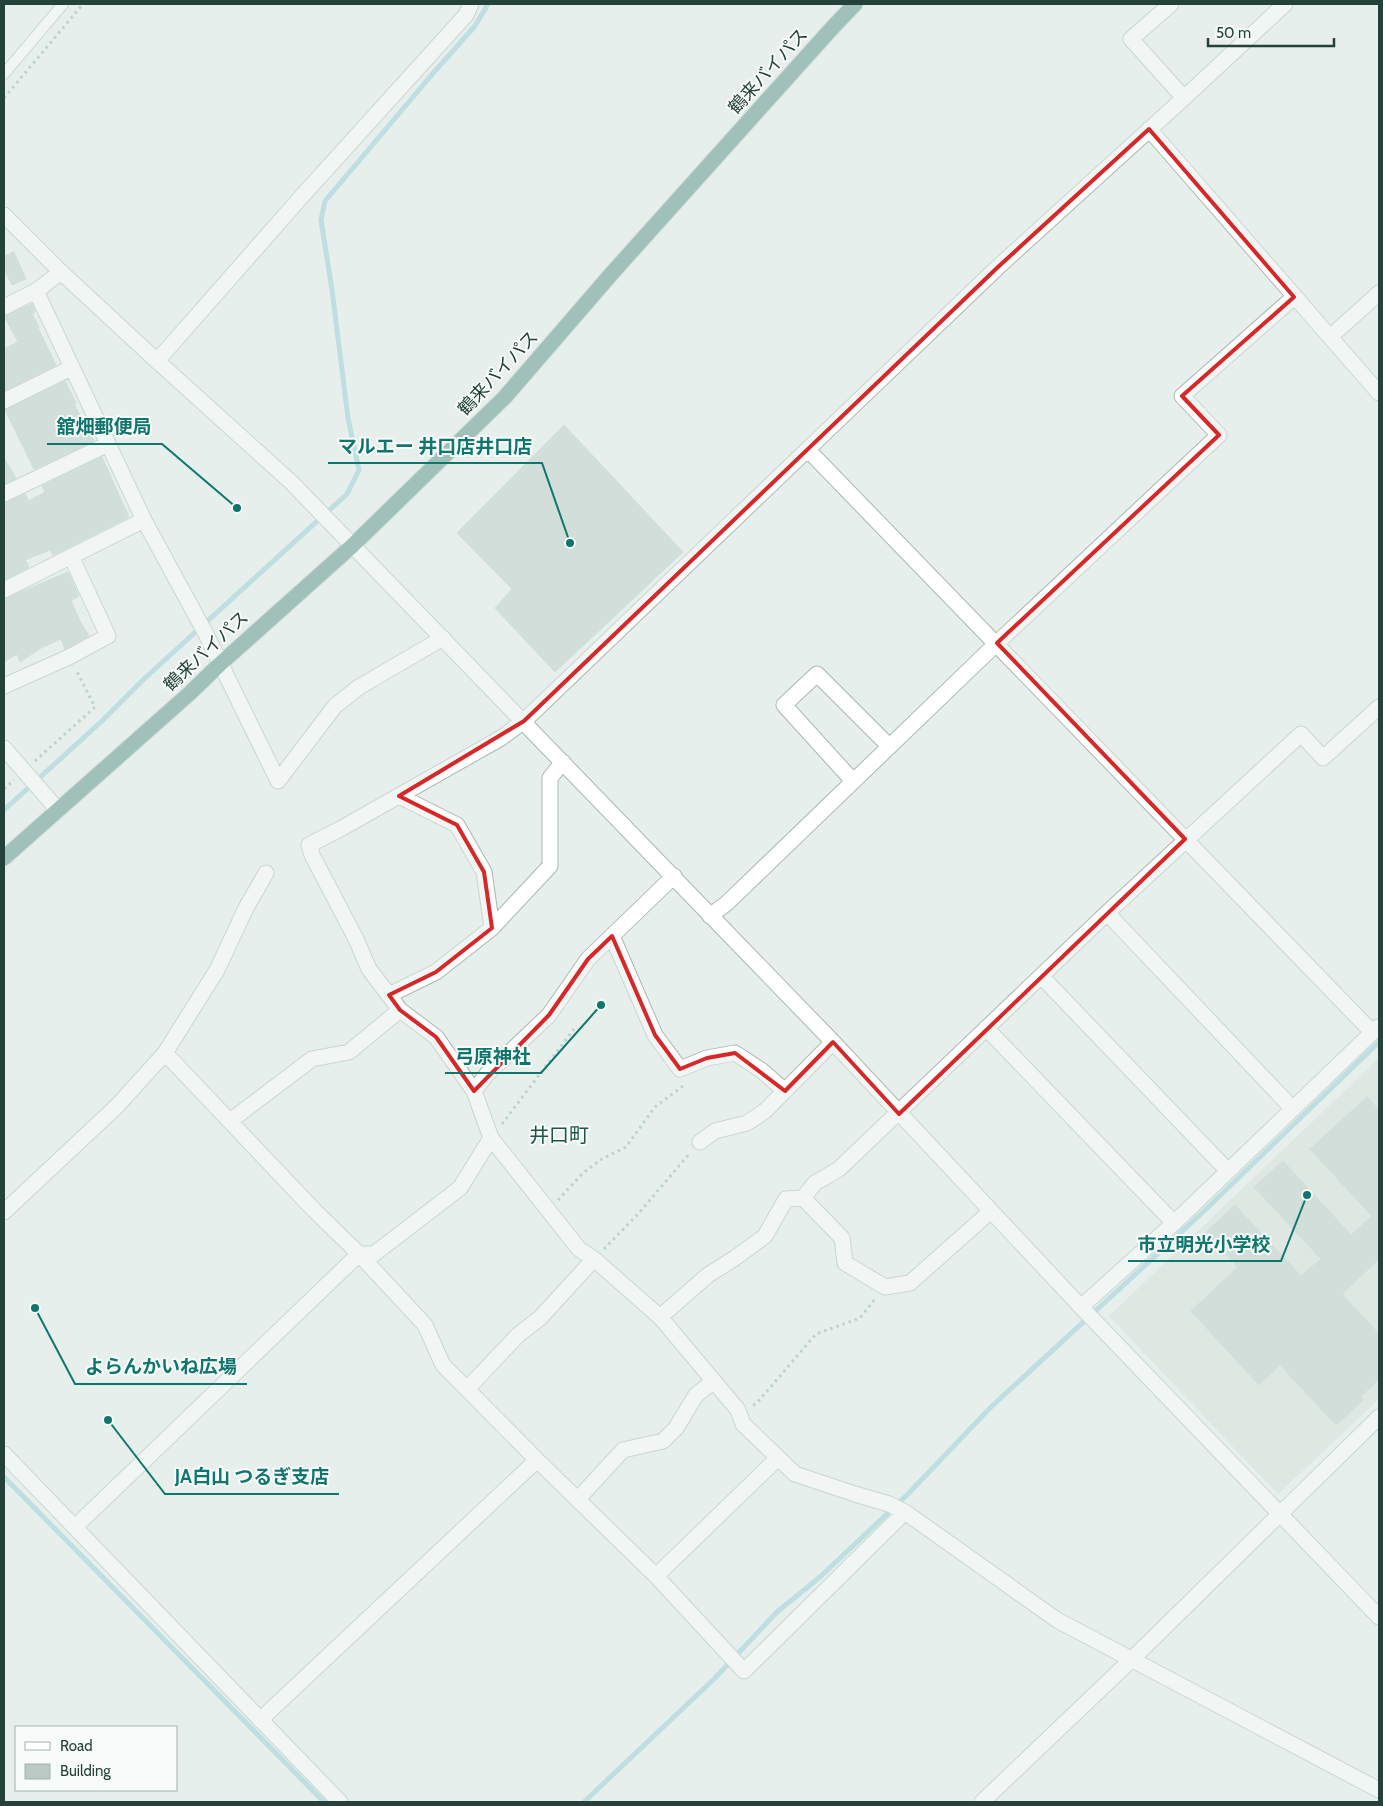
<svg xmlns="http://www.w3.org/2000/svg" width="1383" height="1806" font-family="Cabin,'Noto Sans JP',sans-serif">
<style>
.built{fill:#d4dfda}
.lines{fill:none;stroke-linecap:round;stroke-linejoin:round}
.stream{stroke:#8ec9d4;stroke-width:5}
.building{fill:#bbcac4;stroke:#b8c9c2}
.service-casing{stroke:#a8b8b2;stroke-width:12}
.minor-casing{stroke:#a8b8b2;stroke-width:17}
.tertiary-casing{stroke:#a8b8b2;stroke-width:17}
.trunk-casing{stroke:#c2cac8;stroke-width:17}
.path{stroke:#86b3a5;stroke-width:3;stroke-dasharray:2.5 4;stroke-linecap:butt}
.service{stroke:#fff;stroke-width:10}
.minor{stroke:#fff;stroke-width:15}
.tertiary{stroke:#fff;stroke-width:15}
.trunk{stroke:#4c8a7c;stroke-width:15}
.marked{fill:none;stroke:#d62828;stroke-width:4;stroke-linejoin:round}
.labels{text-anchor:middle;stroke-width:4;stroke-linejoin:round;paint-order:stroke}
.street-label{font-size:18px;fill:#24423a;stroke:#f7fbf9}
.quarter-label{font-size:20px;fill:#1f5548;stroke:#f7fbf9}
.leader{fill:none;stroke:#0f766e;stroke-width:2}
.callout-dot{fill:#0f766e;stroke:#f7fbf9;stroke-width:2}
.callout-label{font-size:19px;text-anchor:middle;font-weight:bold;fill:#0f766e;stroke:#f7fbf9;stroke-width:4;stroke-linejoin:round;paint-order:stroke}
</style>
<rect width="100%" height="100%" fill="#e6efeb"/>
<path class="built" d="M1379,1058V1399L1278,1494L1109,1316Z"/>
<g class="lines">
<path class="stream" d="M4,810L102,721L145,678L347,494L359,470L348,418L332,290L321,220L325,201L435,71L475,26L488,4
M4,1477L324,1802
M584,1802L714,1679L777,1612L820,1577L907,1495L991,1407L1203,1212L1379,1042"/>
</g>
<path class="building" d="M14,252L26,279L12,285L4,269V256Z
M32,304L35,312L32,314L39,327L38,328L56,365L4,391V349L18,342L4,316Z
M65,381L76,403L74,404L94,441L34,469L5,410Z
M564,425L683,552L555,672L495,608L512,589L457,533Z
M102,457L129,517L53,555L50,550L25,560L29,567L4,580V503L25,494L29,501L45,492L42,486Z
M4,458L16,478L4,484Z
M68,572L79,596L71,601L80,621L89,636L65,649L61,639L41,648L20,662L17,654L4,662V599Z
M1367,1097L1379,1110V1259L1342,1294L1379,1334V1379L1360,1397L1363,1400L1336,1425L1280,1365L1259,1385L1191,1311L1238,1267L1206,1232L1235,1205L1301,1276L1321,1259L1254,1187L1283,1161L1351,1235L1372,1216L1310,1149Z"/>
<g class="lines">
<defs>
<path id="service" d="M4,74L63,4"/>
<path id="minor" d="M1171,4L1131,39L1184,98
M1285,4L1184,98L998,267L524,721L501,738L342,828L309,845L312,855L356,939L369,969L400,1010L436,1037L474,1091L491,1138L579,1249L594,1259L660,1317L738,1410L743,1424L795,1474L855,1494L889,1504L905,1512L1057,1620L1379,1790
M1149,129L1330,337L1379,293
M61,272L36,291L144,520L207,636L278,781L335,706L359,687L443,638
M4,307L36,291
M1330,337L1379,393
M157,361L303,195L466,15L471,4
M4,401L71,368
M808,450L1372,1032
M4,494L108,444
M4,590L144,520
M4,686L69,657L108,636L71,556
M4,748L58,810
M853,781L784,705L817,674L889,746
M399,796L457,825L484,872L492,928
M1107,913L1293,1109
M710,916L727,903L997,643L1219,435L1182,396L1294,297
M612,936L655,1035L680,1069L707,1058L735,1053L761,1070L785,1091
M1041,976L1228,1171
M389,995L436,972L492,928L550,866V778L563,762
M986,1028L1174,1223
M165,1053L314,1210L359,1254L425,1325L443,1365L537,1460L656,1576L744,1671L905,1512
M474,1091L487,1074L549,1015L588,959L674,876
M230,1121L312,1059L349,1052L400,1010
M700,1142L715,1131L747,1123L765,1111L833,1042
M991,1211L910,1283L885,1287L845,1263L842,1238L803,1198L815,1183L839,1169L1107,913L1301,734L1323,758L1379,707
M4,1212L117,1106L165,1053L217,970L246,908L266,873
M1081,1307L1174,1223L1378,1027
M660,1317L708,1275L735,1258L765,1236L786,1199L803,1198
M467,1389L518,1335L540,1318L594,1259
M578,1499L623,1450L663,1441L676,1428L696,1395L714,1381
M75,1527L359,1254H374L460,1188L491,1138
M656,1576L778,1458
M260,1720L537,1460"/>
<path id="tertiary" d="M4,215L61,272L157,361L291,482L833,1042L1081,1307L1379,1617
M4,1454L340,1802
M982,1802L1131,1660L1379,1417"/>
<path id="trunk" d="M4,858L190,693L220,664L352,546L505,397L613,272L833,27L855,4"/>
</defs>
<use href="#service" class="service-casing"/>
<use href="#minor" class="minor-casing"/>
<use href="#tertiary" class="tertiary-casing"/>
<use href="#trunk" class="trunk-casing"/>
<path class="path" d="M4,98L83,4
M35,761L95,707L76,670
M4,789L14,780
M502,1124L574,1029
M558,1200L582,1174L600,1160L626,1147L655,1107L683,1086L682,1084
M604,1249L639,1213L690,1153
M753,1405L756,1404L816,1334L860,1318L875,1299"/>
<use href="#service" class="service"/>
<use href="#minor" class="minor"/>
<use href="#tertiary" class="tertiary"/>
<use href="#trunk" class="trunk"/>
</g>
<path d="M0 0H1383V1806H0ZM1149,129L1294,297L1182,396L1219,435L997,643L1185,839L899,1114L833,1042L785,1091L735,1053L707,1058L680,1069L655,1035L612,936L588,959L549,1015L474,1091L436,1037L400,1010L389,995L436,972L492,928L484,872L457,825L399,796L524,721L998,267Z" fill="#e6efeb" fill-opacity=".55" fill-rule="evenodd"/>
<path class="marked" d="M1149,129L1294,297L1182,396L1219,435L997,643L1185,839L899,1114L833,1042L785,1091L735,1053L707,1058L680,1069L655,1035L612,936L588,959L549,1015L474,1091L436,1037L400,1010L389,995L436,972L492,928L484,872L457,825L399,796L524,721L998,267Z"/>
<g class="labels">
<g class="street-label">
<text transform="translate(768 71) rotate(-48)" y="6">鶴来バイパス</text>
<text transform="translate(498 373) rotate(-47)" y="6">鶴来バイパス</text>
<text transform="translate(206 651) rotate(-43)" y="6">鶴来バイパス</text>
</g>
<g class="quarter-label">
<text x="559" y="1142">井口町</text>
</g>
</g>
<path class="leader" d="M237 508L162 444H47M570 543L542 463H328M601 1005L541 1073H445M1307 1195L1281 1261H1128M35 1308L75 1384H247M108 1420L165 1494H339"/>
<g class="callout-dot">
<circle cx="237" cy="508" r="5"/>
<circle cx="570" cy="543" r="5"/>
<circle cx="601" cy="1005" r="5"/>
<circle cx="1307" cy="1195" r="5"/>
<circle cx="35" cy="1308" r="5"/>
<circle cx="108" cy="1420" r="5"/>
</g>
<g class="callout-label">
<text x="104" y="433">舘畑郵便局</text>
<text x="435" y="453">マルエー 井口店井口店</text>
<text x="493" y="1063">弓原神社</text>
<text x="1204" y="1251">市立明光小学校</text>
<text x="161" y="1373">よらんかいね広場</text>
<text x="252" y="1483">JA白山 つるぎ支店</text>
</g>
<rect width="1383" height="1806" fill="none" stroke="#24423a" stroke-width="10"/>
<rect x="15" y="1726" width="162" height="65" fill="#f7fbf9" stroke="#a3b1ad"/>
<rect x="25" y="1742" width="25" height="8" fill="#ffffff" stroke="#a3b1ad"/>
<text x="60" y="1751" font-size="15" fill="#24423a">Road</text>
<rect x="25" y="1764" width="25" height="15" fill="#bbcac4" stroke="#a3b1ad"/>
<text x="60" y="1776" font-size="15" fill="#24423a">Building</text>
<path d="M1208 38v8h126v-8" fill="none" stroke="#24423a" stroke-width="2.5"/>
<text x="1216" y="38" font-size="15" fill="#24423a" stroke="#f7fbf9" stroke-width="4" paint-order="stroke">50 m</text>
</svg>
